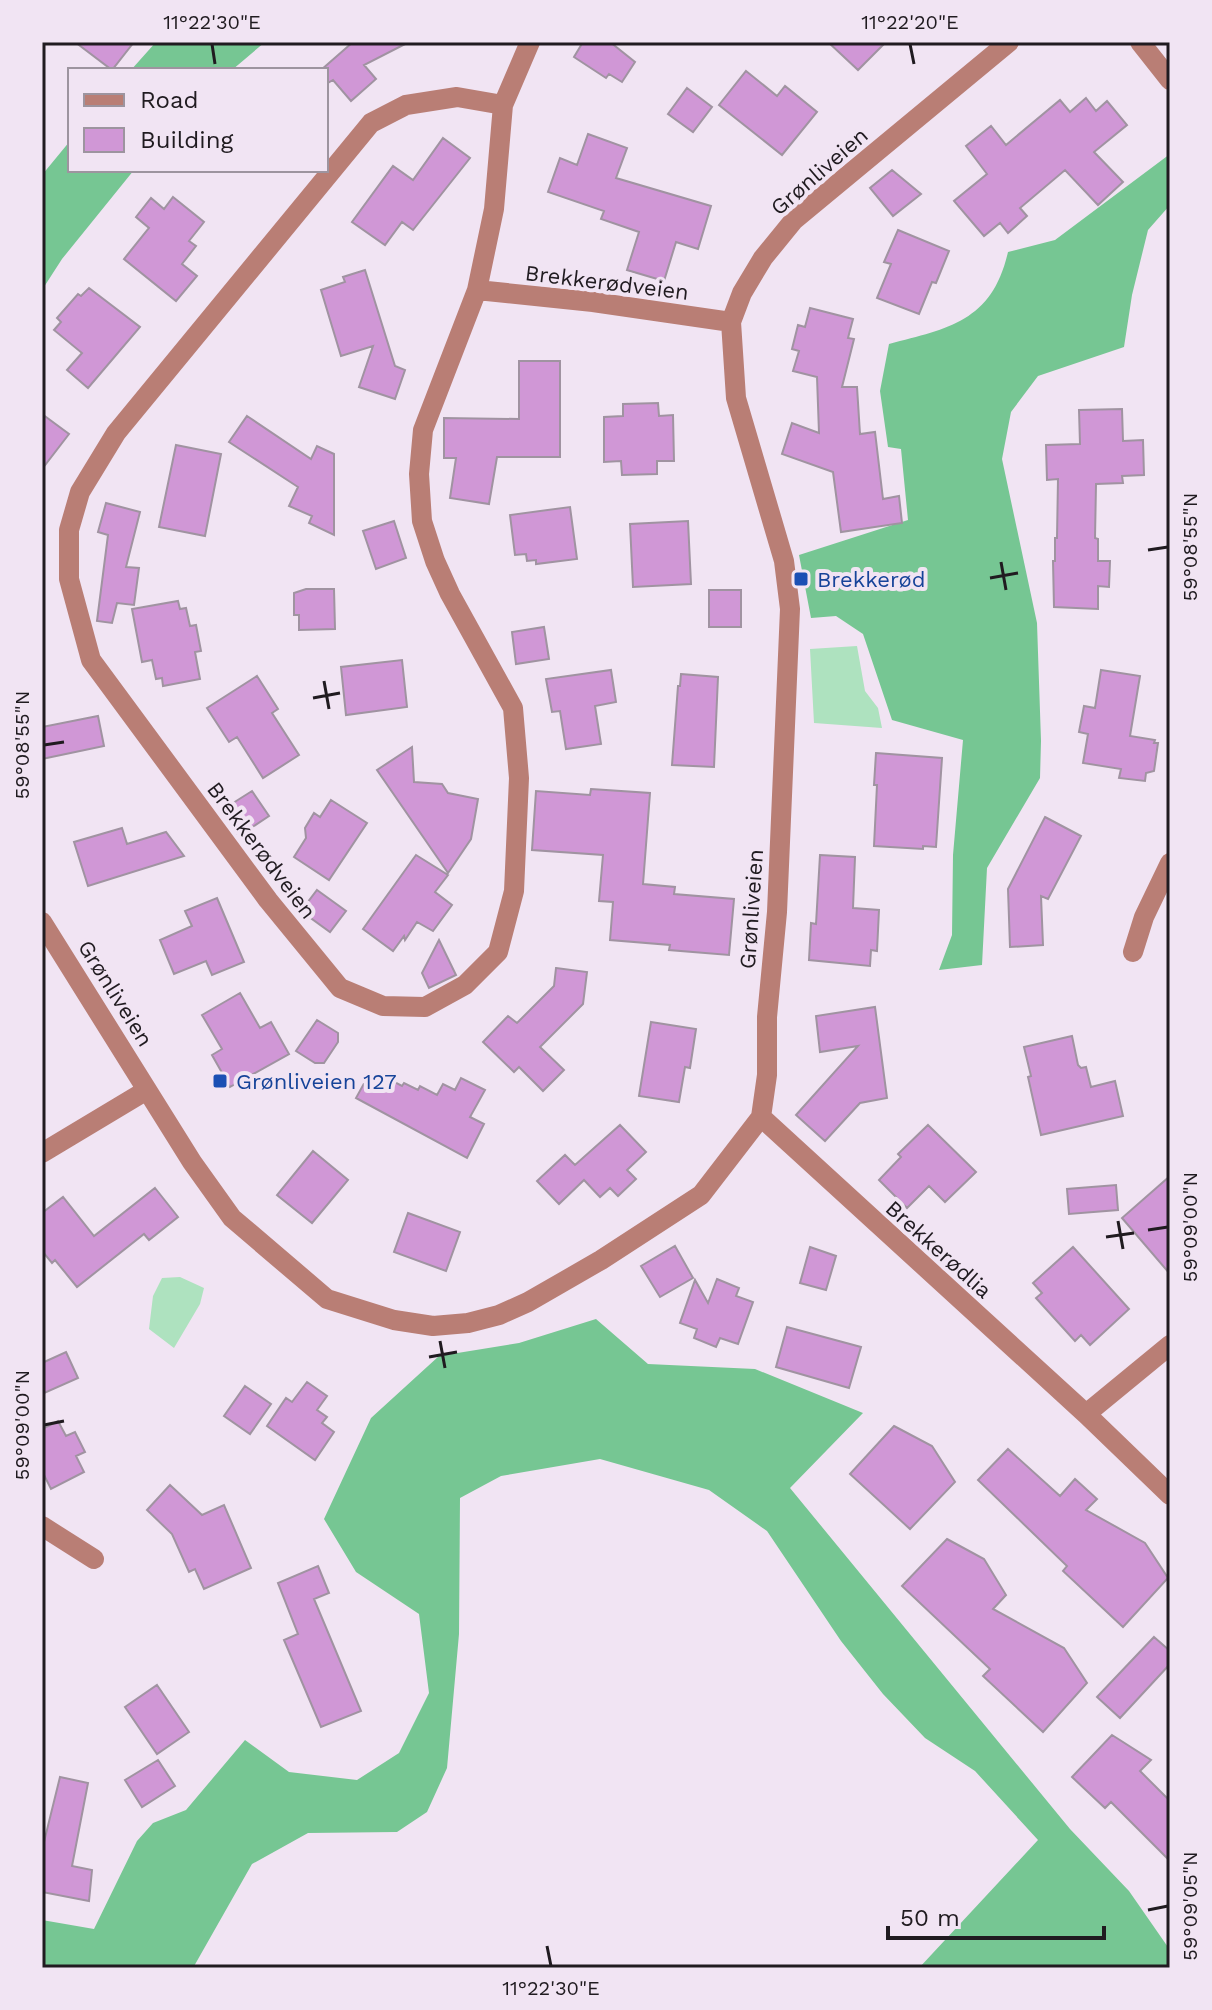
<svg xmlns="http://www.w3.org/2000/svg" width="1212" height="2010" font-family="'Work Sans',sans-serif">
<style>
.green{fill:#aee2bf}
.forest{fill:#76c693}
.building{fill:#d097d6;stroke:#a093a1;stroke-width:2}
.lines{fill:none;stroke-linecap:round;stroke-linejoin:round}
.minor{stroke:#b97e75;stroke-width:20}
.ticks{fill:none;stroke:#201b20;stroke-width:3}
.transit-dot{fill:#1a4fb4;stroke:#f1e4f3;stroke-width:3}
.labels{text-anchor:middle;stroke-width:8;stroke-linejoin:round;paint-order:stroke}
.street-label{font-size:22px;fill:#201b20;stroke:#f1e4f3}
.transit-label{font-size:22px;fill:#164399;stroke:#f1e4f3;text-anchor:start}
.neatline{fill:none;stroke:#201b20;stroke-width:3}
.ticks-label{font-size:20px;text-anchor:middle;fill:#201b20}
</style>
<rect width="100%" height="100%" fill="#f1e4f3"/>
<path class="green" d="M857,646L865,691L878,708L882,728L814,723L810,649Z
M180,1277L204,1288L200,1304L174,1348L149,1329L153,1296L162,1278Z"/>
<path class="forest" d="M156,42H265L232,70H131Z
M70,141V170H134L62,259L42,290V175Z
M1170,154V205L1148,230L1132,295L1124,347L1038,376L1011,412L1002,459L1037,623L1041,741L1040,778L987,868L982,965L939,970L952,935L953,855L963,740L892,720L863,634L836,616L811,618L799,555L908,520L901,449L888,447L880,391L889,344C950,328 992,321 1008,252L1055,240Z
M596,1319L648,1364L755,1369L863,1413L790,1488L1070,1829L1129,1891L1170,1950V1968H919L1038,1840L975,1771L925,1738L883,1694L841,1641L767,1531L709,1490L600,1459L501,1476L460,1498L459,1634L447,1768L427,1812L397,1832L308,1833L252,1864L193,1968H42V1920L94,1929L137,1841L153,1823L186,1810L245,1740L289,1772L357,1780L399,1753L429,1693L419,1614L356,1572L324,1519L371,1418L439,1356L519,1343Z"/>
<path class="building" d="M75,42H134L112,70Z
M353,42H409L364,65L376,79L351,101L333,80L326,84V70H321Z
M583,42H610L635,62L622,82L609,74L606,78L574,57Z
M828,42H886L858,70Z
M746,71L777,96L785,86L817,112L782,155L719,105Z
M687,88L712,107L693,132L668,114Z
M1086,98L1096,111L1107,101L1127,125L1094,152L1123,182L1098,205L1065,170L1020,208L1027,216L1008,233L1000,223L984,236L954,201L987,174L966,146L991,126L1006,145L1060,100L1070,112Z
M588,134L627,148L616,178L711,206L698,249L676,242L664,281L627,270L639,232L601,219L604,211L548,192L560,158L577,165Z
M443,138L470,158L413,230L402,222L385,245L352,222L393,166L413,180Z
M892,170L921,194L893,216L870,188Z
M173,197L204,222L189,241L196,246L182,264L197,276L176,301L124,259L149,228L136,217L151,198L164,209Z
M898,230L949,251L936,283L932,282L919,314L877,298L891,264L884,262Z
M365,270L395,366L405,370L395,399L359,387L373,346L341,356L321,290L345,282L343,277Z
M89,288L140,327L88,388L67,370L82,353L54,330L61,322L57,318L78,294L81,296Z
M810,308L853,319L848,338L854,339L842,387H857L860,434L875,432L883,499L899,496L902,523L841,532L833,472L782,454L792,423L819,433L817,377L793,371L799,351L792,349L798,325L805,327Z
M519,361H560V457H497L489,504L450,498L456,458H444V418L519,419Z
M658,403L659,416L673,415L674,461H657V474L622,475L621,461L604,462V417L623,416V404Z
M1122,409L1123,441L1143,440L1144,475L1122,476L1123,483L1096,484L1095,538L1098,539V561H1110L1109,587L1098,586V609L1054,607L1053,561H1055V538H1057L1058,479L1047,480L1046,445L1080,444L1079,410Z
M42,414L69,434L42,469Z
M247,416L311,459L317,446L334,454V535L309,523L312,516L289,506L298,487L229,442Z
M176,445L221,454L205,536L159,527Z
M106,503L140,512L126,567L139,568L134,605L117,603L112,623L97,621L108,535L98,532Z
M570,507L577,559L536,564V560L527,561L526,554L515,555L510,515Z
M394,521L406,558L376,569L363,531Z
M688,521L691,584L633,587L630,524Z
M306,589H334L335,629L299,630V615H294V593Z
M709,590H741V627H709Z
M178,601L180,609L186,608L190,626L196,625L201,651L195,652L200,679L163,686L162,678L156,679L152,660L142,662L132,609Z
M544,627L549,659L516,664L512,632Z
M402,660L407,707L346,715L341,667Z
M611,670L616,702L595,706L601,744L566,749L560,711L552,712L546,679Z
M1101,670L1140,676L1130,736L1155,740L1154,743H1158L1154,771L1146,773L1145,781L1119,778L1121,769L1083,763L1088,734L1079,732L1084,706L1095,708Z
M681,674L718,677L714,767L672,765L678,686H680Z
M257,676L278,709L272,713L299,755L263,778L237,737L229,742L207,708Z
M98,716L104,746L42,759V727Z
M412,747L414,782L442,784L448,793L478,799L471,839L448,873L377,770Z
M876,753L942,758L936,847L923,846V849L874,846L877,785H874Z
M591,789L650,793L643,884L675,887L674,894L734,899L729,955L669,950L670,945L610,940L613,902L599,901L603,855L532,850L536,791L590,795Z
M252,791L269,816L239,836L222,810Z
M331,800L367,823L329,880L294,857L306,838L305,828L314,813L320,817Z
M1045,817L1081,836L1048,899L1041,896L1043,945L1010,947L1008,889Z
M122,828L127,844L166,832L184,856L88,886L74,842Z
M416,855L448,875L435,892L452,905L433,931L417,922L405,940L404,936L393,951L363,929Z
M820,855L855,857L853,908L879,910L877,951L871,950L870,966L809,960L811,923L816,924Z
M317,890L346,911L330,932L301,911Z
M217,898L244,962L212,975L206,961L174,974L160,940L192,926L185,911Z
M439,940L456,975L429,988L422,973Z
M556,968L587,972L583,1004L540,1047L564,1070L543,1091L519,1067L514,1072L483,1042L508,1016L517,1023L554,986Z
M240,993L260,1028L271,1022L289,1054L230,1087L212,1055L222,1049L202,1015Z
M875,1007L887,1098L860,1103L825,1141L796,1115L858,1046L820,1052L816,1016Z
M317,1020L338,1033V1042L324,1063H315L296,1051Z
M651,1022L696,1029L690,1068L685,1067L679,1102L639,1096Z
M1072,1036L1078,1065L1081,1068L1086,1067L1091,1087L1115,1081L1123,1116L1041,1135L1028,1077L1031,1076L1024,1047Z
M377,1073L402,1086L404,1083L418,1090L420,1086L437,1095L443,1084L455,1090L461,1078L485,1090L470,1117L484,1124L467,1158L356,1098L367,1078L373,1081Z
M620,1125L646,1152L627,1170L636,1179L618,1196L610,1188L600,1197L584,1180L559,1204L537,1181L565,1155L575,1165Z
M928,1125L976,1172L945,1202L929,1186L907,1208L879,1180L901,1157L898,1154Z
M313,1151L348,1180L312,1223L277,1195Z
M1170,1176V1274L1122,1218Z
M1116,1185L1118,1210L1069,1214L1067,1189Z
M155,1188L178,1217L149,1240L144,1234L77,1287L55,1260L52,1263L42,1251V1213L63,1197L94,1236Z
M408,1213L460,1232L446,1271L394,1252Z
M675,1246L693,1278L660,1297L641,1266Z
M810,1247L836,1256L826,1290L800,1283Z
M1073,1247L1129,1309L1090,1345L1081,1335L1075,1341L1036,1298L1042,1293L1033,1283Z
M717,1279L739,1288L736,1296L753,1302L738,1344L720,1338L716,1347L694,1338L697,1329L680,1323L695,1280L708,1303Z
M787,1327L861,1347L849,1388L776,1367Z
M66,1352L78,1378L42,1394V1363Z
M307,1382L327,1396L317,1410L327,1417L322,1423L334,1432L315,1460L267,1426L286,1398L292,1402Z
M245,1386L271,1404L250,1434L224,1416Z
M58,1421L66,1436L75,1432L85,1452L76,1456L84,1472L51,1489L42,1471V1429Z
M894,1426L932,1446L955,1482L910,1529L850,1474Z
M1008,1449L1060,1496L1075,1479L1097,1499L1086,1510L1145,1543L1168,1578L1123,1627L1063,1571L1067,1566L978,1480Z
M170,1485L202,1515L224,1505L251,1568L204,1589L195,1569L189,1572L172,1534L147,1510Z
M947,1539L984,1559L1006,1595L993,1609L1064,1648L1087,1683L1043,1732L983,1676L990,1669L902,1586Z
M318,1566L329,1593L314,1599L361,1711L321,1727L284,1640L298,1634L278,1583Z
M1154,1637L1170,1651V1664L1120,1718L1097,1697Z
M157,1685L189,1732L157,1754L125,1707Z
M1112,1735L1151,1760L1140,1771L1170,1801V1861L1111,1802L1105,1808L1072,1777Z
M158,1760L175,1786L142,1807L125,1780Z
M60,1777L88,1783L72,1866L92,1870L89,1901L42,1892V1850Z"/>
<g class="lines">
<path class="minor" d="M1140,42L1170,80
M503,105L457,97L406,105L371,123L116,433L80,492L69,530V579L91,660L268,900L340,988L383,1006L425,1007L465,985L498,952L514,891L519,778L513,708L450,594L435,561L422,521L419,474L423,430L477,290L494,209L503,105L530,42
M477,290L593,302L731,322
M42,922L192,1162L232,1218L327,1299L394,1320L433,1326L468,1323L499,1315L528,1302L601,1260L701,1195L761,1117L767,1075V1017L777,912L790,609L784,561L736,398L731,322L742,293L763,258L794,220L1009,42
M1133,952L1144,917L1170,863
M761,1117L1086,1414L1170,1495
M42,1153L147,1090
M1086,1414L1170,1345
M42,1526L94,1559"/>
</g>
<path class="ticks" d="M212,44L215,64M910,44L914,64M1148,550L1168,547M1001,562L1006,590M990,578L1018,573M324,681L329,709M313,698L340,693M44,745L64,742M1118,1221L1123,1249M1148,1230L1168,1227M1106,1237L1134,1233M440,1341L445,1368M429,1357L457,1352M44,1425L64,1421M1148,1910L1168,1906M547,1946L551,1966"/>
<g class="transit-dot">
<rect x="793" y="571" width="16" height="16" rx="4"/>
<rect x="212" y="1073" width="16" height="16" rx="4"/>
</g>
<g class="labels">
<g class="street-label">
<text transform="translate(819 171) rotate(-41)" y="8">Grønliveien</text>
<text transform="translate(607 282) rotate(7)" y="8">Brekkerødveien</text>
<text transform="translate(262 850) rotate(53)" y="8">Brekkerødveien</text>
<text transform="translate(751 909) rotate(-86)" y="8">Grønliveien</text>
<text transform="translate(116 993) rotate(58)" y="8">Grønliveien</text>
<text transform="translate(939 1249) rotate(42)" y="8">Brekkerødlia</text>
</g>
<g class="transit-label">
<text x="817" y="587">Brekkerød</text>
<text x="236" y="1089">Grønliveien 127</text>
</g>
</g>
<rect width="1212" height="2010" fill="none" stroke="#f1e4f3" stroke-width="88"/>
<rect x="68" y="68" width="260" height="104" fill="#f1e4f3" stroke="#9d949f" stroke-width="2"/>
<rect x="84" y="94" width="40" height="12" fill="#b97e75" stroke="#9d949f" stroke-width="2"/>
<text x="140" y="108" font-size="24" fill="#201b20">Road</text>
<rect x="84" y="128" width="40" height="24" fill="#d097d6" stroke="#9d949f" stroke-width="2"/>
<text x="140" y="148" font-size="24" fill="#201b20">Building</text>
<path d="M888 1926v12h216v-12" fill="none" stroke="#201b20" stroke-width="4"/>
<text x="900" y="1926" font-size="24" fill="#201b20" stroke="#f1e4f3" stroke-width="6" paint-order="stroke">50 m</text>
<rect x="44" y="44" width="1124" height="1922" class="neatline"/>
<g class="ticks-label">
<text x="212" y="29">11°22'30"E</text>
<text x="910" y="29">11°22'20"E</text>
<text transform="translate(1190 547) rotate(-90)" y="7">59°08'55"N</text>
<text transform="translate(22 745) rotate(-90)" y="7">59°08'55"N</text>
<text transform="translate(1190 1227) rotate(-90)" y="7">59°09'00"N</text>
<text transform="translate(22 1425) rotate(-90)" y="7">59°09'00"N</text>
<text transform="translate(1190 1906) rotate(-90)" y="7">59°09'05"N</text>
<text x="551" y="1995">11°22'30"E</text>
</g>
</svg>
